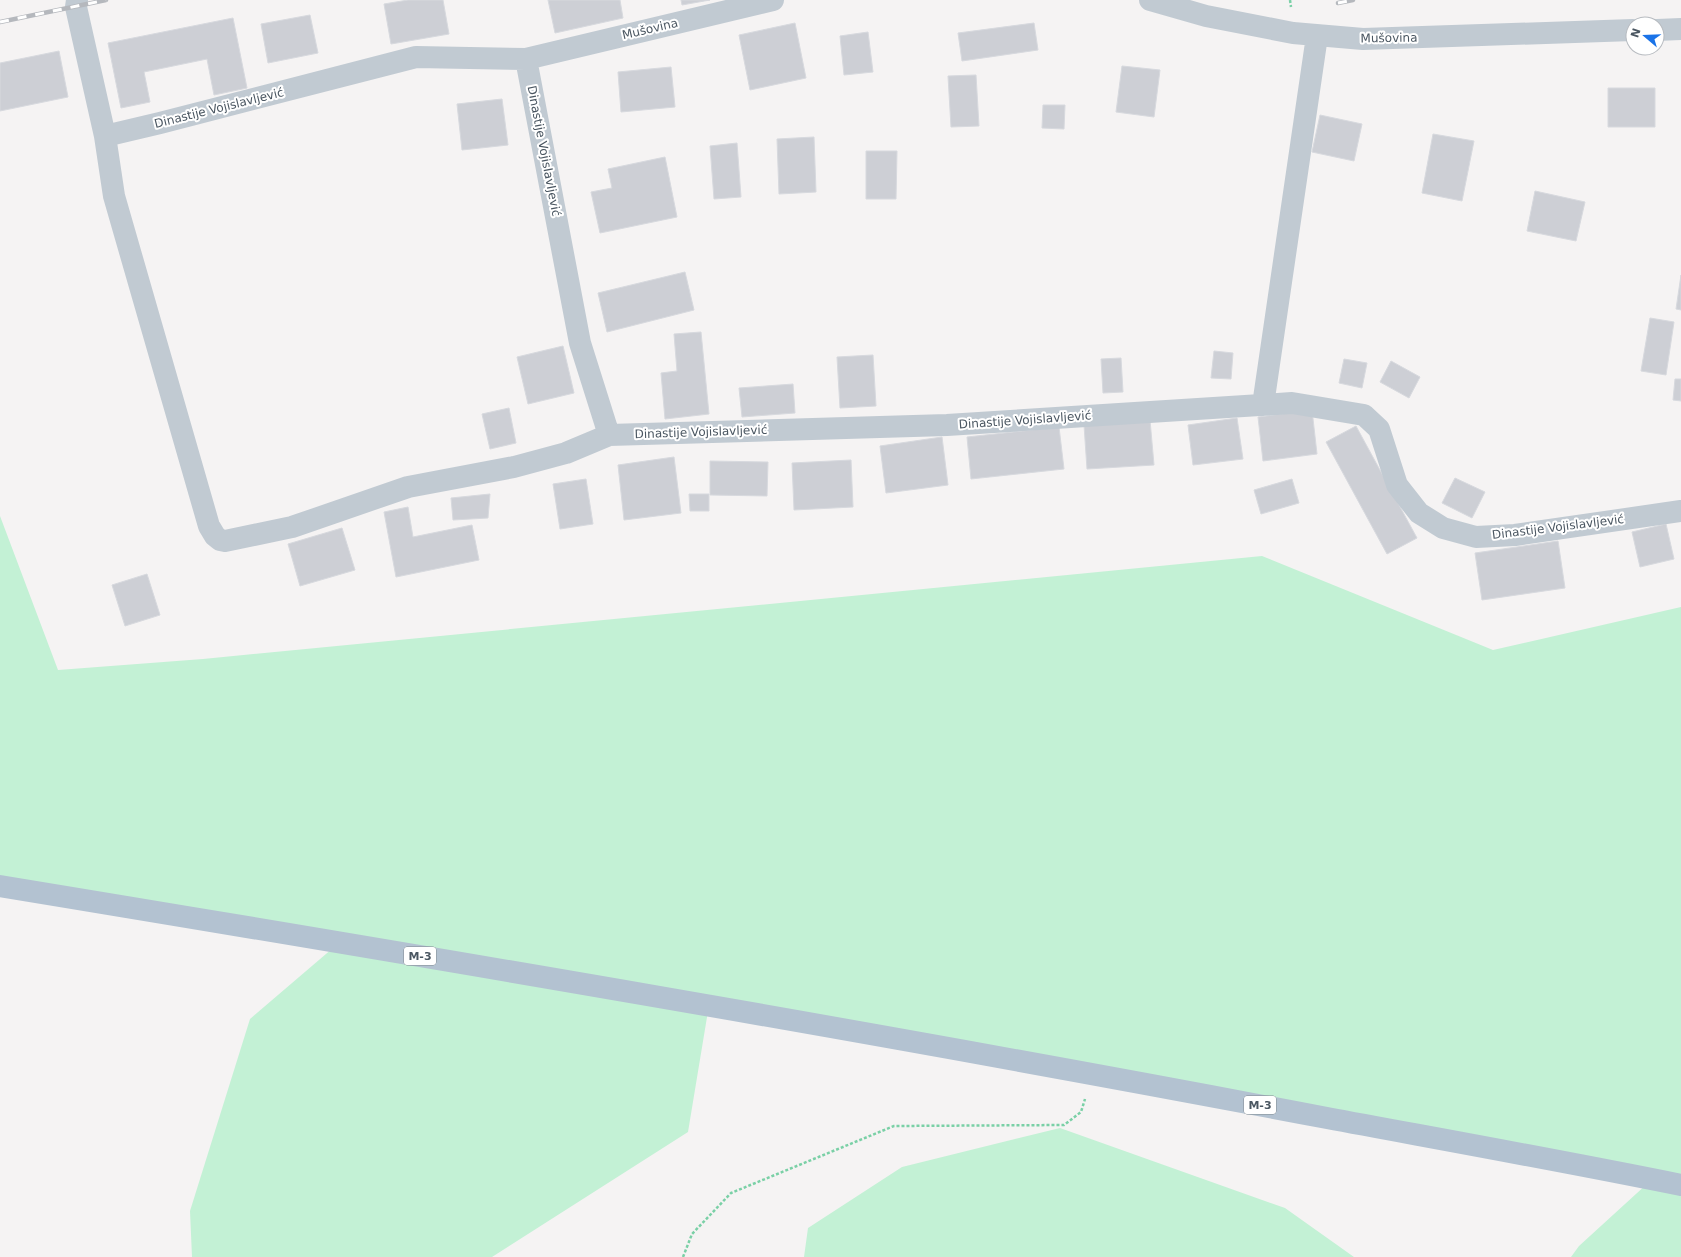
<svg xmlns="http://www.w3.org/2000/svg" width="1681" height="1257" font-family="'DejaVu Sans',sans-serif">
<style>
.green{fill:#c3f1d5}
.building{fill:#cdcfd5;stroke:#d7d9de}
.lines{fill:none;stroke-linecap:round;stroke-linejoin:round}
.path{stroke:#7ad0a6;stroke-width:2.5;stroke-dasharray:3 2;stroke-linecap:butt}
.minor{stroke:#c1cad2;stroke-width:22}
.major{stroke:#b3c2d1;stroke-width:22}
.rail-casing{stroke:#b5b8bd;stroke-width:4.5}
.rail{stroke:#fff;stroke-width:3;stroke-dasharray:9;stroke-linecap:butt}
.labels{text-anchor:middle;stroke-width:4;stroke-linejoin:round;paint-order:stroke}
.shield{fill:#fff;stroke:#808990;stroke-width:1}
.shield-label{font-size:11px;font-weight:bold;fill:#4a5661}
.street-label{font-size:12px;fill:#4a5661;stroke:#fff}
</style>
<rect width="100%" height="100%" fill="#f5f3f3"/>
<path class="green" d="M0,516L58,670L203,659L1262,556L1493,650L1681,607V1257H1571L1579,1246L1648,1183L709,1005L688,1132L492,1257H192L190,1211L250,1019L340,942L0,888Z
M1060,1128L1285,1208L1354,1257H804L808,1228L902,1167Z"/>
<path class="building" d="M408,0H443L449,34L391,44L384,4Z
M548,0H620L623,18L555,33Z
M681,0H710L682,5Z
M310,15L318,53L268,63L261,24Z
M233,18L247,88L214,95L207,59L144,72L150,102L121,108L108,43Z
M795,23L806,78L750,90L739,35Z
M1034,23L1038,50L962,61L958,33Z
M868,32L873,72L844,75L840,36Z
M59,51L68,97L0,111V63Z
M1122,66L1160,70L1154,117L1116,112Z
M671,67L675,107L621,112L618,72Z
M976,75L979,126L951,127L948,76Z
M1608,88H1655V127H1608Z
M502,99L508,145L462,150L457,104Z
M1043,105H1065L1064,129L1042,128Z
M1320,115L1362,124L1354,161L1312,152Z
M1433,134L1474,141L1462,201L1422,193Z
M814,137L816,192L779,194L777,139Z
M737,143L741,197L714,199L710,146Z
M866,151H897L896,199H866Z
M665,157L677,217L600,233L591,192L612,188L608,169Z
M1535,191L1585,202L1576,241L1527,231Z
M685,272L694,310L607,332L598,293Z
M1681,275V310L1676,309Z
M1650,318L1674,322L1666,375L1641,371Z
M701,332L709,414L665,419L661,373L677,371L674,334Z
M563,346L574,393L528,404L517,357Z
M1214,351L1233,353L1231,379L1211,378Z
M873,355L876,406L840,408L837,357Z
M1121,358L1123,392L1103,393L1101,359Z
M1344,359L1367,363L1362,388L1339,383Z
M1391,361L1420,377L1409,398L1380,382Z
M1675,379H1681V401L1673,400Z
M793,384L795,413L742,417L739,388Z
M509,408L516,443L490,449L482,414Z
M1312,410L1317,454L1263,461L1258,417Z
M1237,418L1243,459L1193,465L1188,425Z
M1150,420L1154,465L1087,469L1084,425Z
M1356,426L1417,538L1387,554L1326,442Z
M1059,427L1064,469L971,479L967,437Z
M942,437L948,485L886,493L880,446Z
M674,457L681,513L624,520L618,465Z
M851,460L853,507L794,510L792,463Z
M710,461L768,462L767,496L710,495Z
M1455,478L1485,492L1472,518L1442,503Z
M586,479L593,524L560,529L553,484Z
M1292,479L1299,503L1261,514L1254,490Z
M490,494L488,518L453,520L451,498Z
M689,494H709V511H690Z
M408,507L413,537L472,525L479,560L396,577L384,512Z
M1666,524L1674,559L1640,567L1632,532Z
M342,528L355,570L300,586L288,544Z
M1558,541L1565,588L1482,600L1475,553Z
M147,574L160,615L125,626L112,585Z"/>
<g class="lines">
<path class="path" d="M1290,0L1291,7
M683,1257L692,1234L731,1193L894,1126L1064,1125L1081,1112L1085,1099"/>
<path class="minor" d="M77,0L76,7L105,136L114,196L209,526L215,536L220,540L225,541L292,527L408,487L514,467L566,453L609,435L947,425L1292,403L1364,415L1379,429L1397,485L1419,513L1443,528L1476,537L1515,535L1681,511
M1150,0L1206,16L1293,33L1363,39L1633,30
M1657,30L1681,29
M526,59L580,343L609,435
M105,136L160,123L416,57L526,59L773,0
M1263,405L1317,36"/>
<path class="major" d="M0,886C443,959 886,1034 1327,1118C1445,1140 1563,1161 1681,1185"/>
<defs>
<path id="rail" d="M1338,3L1353,0
M0,22L106,0"/>
</defs>
<use href="#rail" class="rail-casing"/>
<use href="#rail" class="rail"/>
</g>
<g class="labels">
<g class="shield">
<rect x="404" y="947" width="32" height="18" rx="3"/>
<rect x="1244" y="1096" width="32" height="18" rx="3"/>
</g>
<g class="shield-label">
<text x="420" y="960">M-3</text>
<text x="1260" y="1109">M-3</text>
</g>
<g class="street-label">
<text transform="translate(650 29) rotate(-13)" y="4">Mušovina</text>
<text transform="translate(1389 38) rotate(-1)" y="4">Mušovina</text>
<text transform="translate(219 108) rotate(-14)" y="4">Dinastije Vojislavljević</text>
<text transform="translate(544 151) rotate(79)" y="4">Dinastije Vojislavljević</text>
<text transform="translate(1025 420) rotate(-4)" y="4">Dinastije Vojislavljević</text>
<text transform="translate(701 432) rotate(-2)" y="4">Dinastije Vojislavljević</text>
<text transform="translate(1558 527) rotate(-7)" y="4">Dinastije Vojislavljević</text>
</g>
</g>
<g transform="translate(1645 36) rotate(289)"><circle r="19" fill="#ffffff" stroke="#b7bbc0"/>
<path d="M0-3L7 15L0 10L-7 15Z" fill="#1a73e8"/>
<text y="-6" font-size="11" font-weight="bold" text-anchor="middle" fill="#4a5661">N</text>
</g>
</svg>
